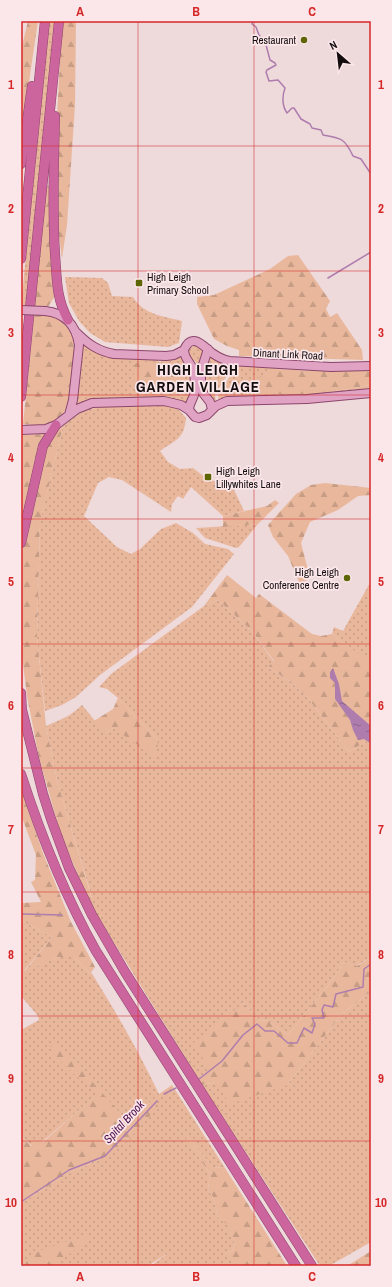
<svg xmlns="http://www.w3.org/2000/svg" width="392" height="1287" font-family="'Archivo Narrow',sans-serif">
<style>
.grass{fill:url(#grass-dots)}
.forest{fill:url(#forest-firs)}
.water{fill:url(#water-ripples)}
.lines{fill:none;stroke-linecap:round;stroke-linejoin:round}
.stream{stroke:#ae7dad;stroke-width:1.5}
.major-casing{stroke:#8c466b;stroke-width:10}
.highway-casing{stroke:#8c466b;stroke-width:10}
.major{stroke:#e0a3c4;stroke-width:8}
.highway{stroke:#cc659d;stroke-width:9}
.major-bridge-casing{stroke:#8c466b;stroke-width:10;stroke-linecap:butt}
.major-bridge{stroke:#e0a3c4;stroke-width:8}
.grid{fill:none;stroke:#d62828;stroke-width:1;stroke-opacity:0.55}
.poi-dot{fill:#5d6504;stroke:#fbe6e9;stroke-width:1.5}
.labels{text-anchor:middle;stroke-width:3.5;stroke-linejoin:round;paint-order:stroke}
.poi-label{font-size:11px;fill:#140d0e;stroke:#fbe6e9;text-anchor:end}
.street-label{font-size:11px;fill:#140d0e;stroke:#fbe6e9}
.water-label{font-size:12px;font-style:italic;fill:#4a0d4b;stroke:#fbe6e9}
.district-label{font-size:15px;font-weight:bold;letter-spacing:1px;fill:#140d0e;stroke:#fbe6e9}
.neatline{fill:none;stroke:#d62828;stroke-width:1.5}
.grid-label{font-size:13px;text-anchor:middle;font-weight:bold;fill:#d62828}
</style>
<defs>
<pattern id="grass-dots" width="8" height="8" patternUnits="userSpaceOnUse"><rect width="8" height="8" fill="#e9b89c"/><path d="M2 2h.1M6 6h.1" fill="none" stroke="#c79d85" stroke-width="1.8" stroke-linecap="round"/></pattern>
<pattern id="forest-firs" width="22" height="20" patternUnits="userSpaceOnUse"><rect width="22" height="20" fill="#e9b89c"/><path d="M5 1l3.5 6h-7zM16 11l3.5 6h-7z" fill="#c79d85"/></pattern>
<pattern id="water-ripples" width="26" height="14" patternUnits="userSpaceOnUse"><rect width="26" height="14" fill="#ae7dad"/><path d="M2 4q2-2 4 0t4 0M15 11q2-2 4 0t4 0" fill="none" stroke="#8c658b"/></pattern>
</defs>
<rect width="100%" height="100%" fill="#eed9db"/>
<path class="grass" d="M49,21H55L27,306H21Z
M65,277L102,278L108,283L112,296L133,297C144,315 163,316 182,321L179,343L168,347L105,342L90,333L79,321L69,303Z
M82,342L91,349L157,359L159,362L182,356C189,367 194,379 191,392C190,396 187,400 186,404L76,407Z
M195,346L200,348L203,353L199,367H197V365L195,361C186,359 186,348 195,346Z
M210,356C213,358 223,365 225,365C227,365 229,364 231,364L232,367L215,395L216,402L214,403L204,388L205,365Z
M234,364L371,369V371L363,372L275,369L318,394L371,385V390L345,394L219,401L218,396L234,369Z
M119,404L168,405L179,410L186,418C184,440 175,440 160,451L168,462L180,469L193,468L206,478L217,482L229,479L244,511L223,516L191,487L183,499L178,496L172,504L171,512L122,480L109,477L98,483L84,516L117,547L131,554L140,549L161,529L176,523L193,533L205,544L228,549L234,554L192,607L100,675L76,697L62,705L45,711L37,638L40,522L63,426L84,410Z
M258,524L239,547L236,548L205,538L196,528Z
M371,581V663H370L332,634L334,627L343,631Z
M218,600L251,630L274,662L268,667L292,683L308,698L349,752L371,738V957L356,966L344,962L330,983L288,1035L267,1020L260,1021L243,1003L210,1070L198,1078L95,912L86,894L92,898L57,780L46,726C60,720 71,716 82,705L105,733L113,728L158,740L118,698L107,689L99,687L111,674L204,606Z
M21,920L52,937L24,971L59,957H74L90,974L91,972C116,1012 139,1052 159,1094L172,1085L225,1168L213,1167L183,1132L210,1174L208,1189L213,1197L218,1218L227,1223L235,1244L232,1251L226,1254L237,1266H151L168,1253L148,1266H21V1203L73,1171L98,1161L154,1099L127,1121L100,1092L42,1142L32,1146L21,1136V1030L39,1020L38,1016L21,996Z
M371,991V1242L329,1266H320L202,1085L215,1082L287,1085L341,1015Z"/>
<path class="forest" d="M28,21H38L21,136V50Z
M62,21H76L75,105L67,225L62,258L55,206L56,136Z
M46,186H49L55,296L48,307L34,306Z
M298,255L330,301L326,309L330,317L337,313L362,350L363,360L239,356V350L227,346L214,339L197,304V297L214,295L270,269L288,256Z
M34,315C39,315 44,314 49,315C86,321 72,372 70,398C63,425 47,427 23,424Z
M139,362L179,363L185,373V390L170,388L168,394H140L133,384L135,364Z
M274,369L315,371H371V385L318,394H245L242,387Z
M63,426L40,523L37,637L46,726L57,780L92,899L86,894L61,835L39,758L27,696L21,648V557L47,443L54,434Z
M45,434L21,527V435Z
M325,483L371,488V495L358,496L338,510L310,522L301,543L310,578L300,584L288,556L273,537L268,525L296,494L311,485Z
M275,500L279,503L258,524L223,527V516L267,506Z
M227,575L256,598L259,594L312,634L321,636L332,634L371,663V738L349,752L308,698L292,683L268,667L274,661L251,630L218,600L204,606Z
M118,698L158,740L156,757L113,728L105,733L94,721L113,709Z
M21,788L43,853L71,922L95,967L90,974L74,957H59L24,972L52,937L21,920V903L41,902L31,882L35,880L36,855L21,815Z
M371,957V991L341,1015L287,1085L230,1104L215,1082L202,1085L198,1078L210,1070L193,1043L243,1003L260,1021L267,1020L288,1035L330,983L344,962L357,966Z
M51,1043H58L127,1121L155,1098L158,1107L128,1140L98,1161L73,1171L21,1203V1136L31,1146L39,1140L43,1142L96,1095L90,1087L77,1077L53,1054Z
M180,1128L213,1167L225,1168L287,1266H237L225,1254L232,1251L235,1244L227,1224L218,1218L213,1197L208,1189L210,1174Z
M92,1236L54,1266H21V1262L39,1251L71,1240Z
M371,1251V1266H347Z"/>
<path class="water" d="M333,668L339,684L342,701L371,726L370,743L364,739L358,740L353,730L350,720L335,699V683L330,678V672Z"/>
<g class="lines">
<path class="stream" d="M253,21L252,24L256,27L259,35L265,41L270,60L275,63L276,65L267,70L266,72L269,81L278,80L285,88C282,96 282,106 287,113L292,108H294L301,119L310,124L312,128L321,130L323,135C342,138 345,139 353,156L361,159L371,174
M328,278L371,252
M21,914L62,915
M199,1079L222,1061L243,1035L257,1024L265,1031H274L288,1043H297L304,1028L312,1033L315,1024L312,1018H324L322,1010L324,1005L333,1007L336,994L363,987L364,969L371,964
M164,1094L176,1088
M21,1202L69,1170L105,1156L157,1101"/>
<defs>
<path id="major" d="M45,311C65,313 76,325 79,345L73,400L69,415
M77,333C88,344 98,351 114,354L166,356L174,355L184,350
M208,349L201,371V385L203,393L210,402L212,409
M189,410C189,404 192,401 194,395C196,389 195,380 194,373C193,364 184,360 184,350C192,331 204,347 212,353C218,357 223,360 230,361L331,367L371,366
M21,430L46,429L56,425L77,409L92,403L164,401L181,405L189,410L195,417L199,418L207,415L216,406L227,401L307,399L371,393"/>
<path id="highway" d="M55,116C54,162 52,208 55,254C57,279 56,298 68,320
M21,164L32,86
M21,259L45,21
M21,397L59,21
M21,543L43,446L56,425
M21,693L22,712
M21,706L43,794L51,819L69,868L92,915L125,972L312,1266
M21,774C41,836 64,894 96,951L296,1266"/>
</defs>
<use href="#major" class="major-casing"/>
<use href="#highway" class="highway-casing"/>
<use href="#major" class="major"/>
<use href="#highway" class="highway"/>
<defs>
<path id="major-bridge" d="M21,310L45,311"/>
</defs>
<use href="#major-bridge" class="major-bridge-casing"/>
<use href="#major-bridge" class="major-bridge"/>
</g>
<path class="grid" d="M138,21V1266M254,21V1266M21,146H371M21,271H371M21,395H371M21,519H371M21,644H371M21,768H371M21,892H371M21,1016H371M21,1141H371"/>
<g class="poi-dot">
<circle cx="304" cy="40" r="4"/>
<rect x="135" y="279" width="8" height="8" rx="2"/>
<rect x="204" y="473" width="8" height="8" rx="2"/>
<circle cx="347" cy="578" r="4"/>
</g>
<g class="labels">
<g class="poi-label">
<text x="296" y="44">Restaurant</text>
<text x="147" y="281" text-anchor="start">High Leigh<tspan x="147" dy="13">Primary School</tspan></text>
<text x="216" y="475" text-anchor="start">High Leigh<tspan x="216" dy="13">Lillywhites Lane</tspan></text>
<text x="339" y="576">High Leigh<tspan x="339" dy="13">Conference Centre</tspan></text>
</g>
<g class="street-label">
<text transform="translate(288 354) rotate(3)" y="4">Dinant Link Road</text>
</g>
<g class="water-label">
<text transform="translate(124 1122) rotate(-47)" y="4">Spital Brook</text>
</g>
<g class="district-label">
<text x="198" y="375">HIGH LEIGH<tspan x="198" dy="17">GARDEN VILLAGE</tspan></text>
</g>
</g>
<rect width="392" height="1287" fill="none" stroke="#fbe6e9" stroke-width="44"/>
<g transform="translate(338 54) rotate(332)" stroke="#fbe6e9" stroke-width="3" paint-order="stroke">
<path d="M0-3L7 15L0 10L-7 15Z" fill="#140d0e"/>
<text y="-6" font-size="11" font-weight="bold" text-anchor="middle" fill="#140d0e">N</text>
</g>
<rect x="22" y="22" width="348" height="1243" class="neatline"/>
<g class="grid-label">
<text x="80" y="16">A</text>
<text x="196" y="16">B</text>
<text x="312" y="16">C</text>
<text x="11" y="89">1</text>
<text x="381" y="89">1</text>
<text x="11" y="213">2</text>
<text x="381" y="213">2</text>
<text x="11" y="337">3</text>
<text x="381" y="337">3</text>
<text x="11" y="462">4</text>
<text x="381" y="462">4</text>
<text x="11" y="586">5</text>
<text x="381" y="586">5</text>
<text x="11" y="710">6</text>
<text x="381" y="710">6</text>
<text x="11" y="834">7</text>
<text x="381" y="834">7</text>
<text x="11" y="959">8</text>
<text x="381" y="959">8</text>
<text x="11" y="1083">9</text>
<text x="381" y="1083">9</text>
<text x="11" y="1207">10</text>
<text x="381" y="1207">10</text>
<text x="80" y="1281">A</text>
<text x="196" y="1281">B</text>
<text x="312" y="1281">C</text>
</g>
</svg>
